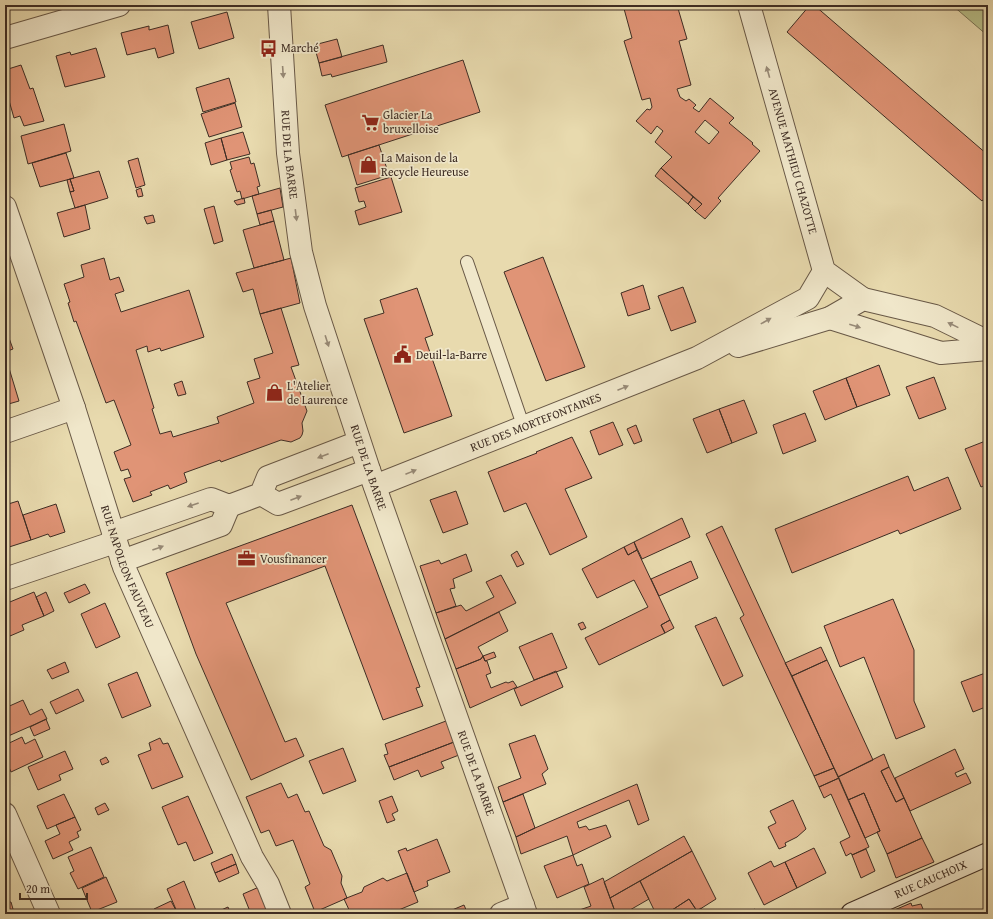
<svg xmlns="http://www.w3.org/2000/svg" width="993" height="919" font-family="'Gentium Book Plus',serif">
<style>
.green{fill:#b8bf89;stroke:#7b7656}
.building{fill:#e09476;stroke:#3e2d24;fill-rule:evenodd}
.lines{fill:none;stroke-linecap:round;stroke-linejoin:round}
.service-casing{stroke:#685846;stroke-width:14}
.minor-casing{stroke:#685846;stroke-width:24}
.secondary-casing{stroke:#3e2d24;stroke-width:24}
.service{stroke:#f0e7ca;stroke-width:12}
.minor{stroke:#f0e7ca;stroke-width:22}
.secondary{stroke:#f0e7ca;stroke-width:22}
.oneway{fill:#978a77}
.labels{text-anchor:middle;stroke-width:3.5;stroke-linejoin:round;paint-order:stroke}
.poi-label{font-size:12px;fill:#3e2d24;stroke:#f0e7ca;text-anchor:start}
.street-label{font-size:12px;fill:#3e2d24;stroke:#f0e7ca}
</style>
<rect width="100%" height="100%" fill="#e8daae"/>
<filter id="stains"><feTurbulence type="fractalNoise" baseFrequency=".005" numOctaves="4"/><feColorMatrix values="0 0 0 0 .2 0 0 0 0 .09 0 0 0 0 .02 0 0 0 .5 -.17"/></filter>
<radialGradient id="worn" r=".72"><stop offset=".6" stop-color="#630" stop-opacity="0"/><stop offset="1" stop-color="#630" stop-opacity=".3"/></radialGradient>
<path class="green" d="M952,5H988V36Z"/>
<path class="building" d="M623,5H677L687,39L679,41L691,85L677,89L680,97L686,101L689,99L696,105L693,108L699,112L710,98L734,118L729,123L753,143L752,144L760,151L718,198L721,201L705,219L695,211L702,204L661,168L672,157L655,142L663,131L657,126L651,134L636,121L647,109L650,110L652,107L650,98L642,100L624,41L632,38ZM705,120L719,132L709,144L695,132Z
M810,5H814L988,155V194L982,201L787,32Z
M227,12L234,38L199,49L191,22Z
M168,25L174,53L158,58L155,48L127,55L121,33L149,26V30Z
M337,39L342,57L319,63L314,45Z
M383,45L387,62L332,77L331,74L322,76L319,63Z
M96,48L105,77L65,87L56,56L70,52L71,55Z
M463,60L480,112L342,157L325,105Z
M21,65L30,89L33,88L44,121L24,126L20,116L14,118L8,97H5V70Z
M229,78L236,102L203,112L196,88Z
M235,103L242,127L209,137L201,114Z
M64,124L71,151L28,164L21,136Z
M243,132L250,154L227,160L221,138Z
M221,138L227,160L211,165L205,143Z
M379,145L389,175L357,185L348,155Z
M66,153L74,178L40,187L32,163Z
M249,157L251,164L254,163L260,186L257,187L259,194L242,199L240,191L237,192L230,170L232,169L230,162Z
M138,158L145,185L136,188L128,161Z
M661,168L693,197L688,204L655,176Z
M99,171L108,198L75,208L70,192L74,191L70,179Z
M391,177L402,212L359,225L355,211L366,207L364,201L359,202L355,188Z
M70,179L74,191L70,192L67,180Z
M141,188L143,196L138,197L136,190Z
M280,188L283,207L257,214L252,196Z
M693,197L702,204L695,211L688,204Z
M244,198L245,203L237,205L234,201Z
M85,205L90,229L64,237L57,213Z
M214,206L223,241L214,244L204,209Z
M271,210L274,221L260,225L257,214Z
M153,215L155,222L147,224L144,217Z
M274,221L284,260L254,268L243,230Z
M543,257L585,367L546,381L504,272Z
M104,258L110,280L119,277L124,291L115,294L121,312L189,290L204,337L161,351L160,348L148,352L147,346L136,350L154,408L152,409L160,434L171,431L173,437L219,423L217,417L254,403L247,382L260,378L254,359L273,353L260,314L281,308L299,365L291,367L307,411L302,423L303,431L302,435L300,438L291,442L281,440L221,462L220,460L184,473L187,482L170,489L168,485L150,492L152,495L133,502L124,479L131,477L128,469L121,471L114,452L131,445L114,400L106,403L76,321L74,322L68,303L70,302L64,284L84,277L81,265Z
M291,258L300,303L260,314L253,289L243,292L236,273Z
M643,285L650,309L628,316L621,293Z
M683,287L696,322L671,331L658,296Z
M417,288L433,335L425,338L452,416L404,433L364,319L384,313L380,300Z
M5,327L13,349L5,352Z
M5,355L19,401L5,405Z
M879,365L890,395L857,407L846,378Z
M934,377L946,409L919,419L906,387Z
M846,378L857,407L825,420L813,391Z
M182,381L186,394L178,396L174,384Z
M744,400L757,433L732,443L719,409Z
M719,409L732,443L707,453L693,419Z
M805,413L816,441L783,454L773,425Z
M613,422L623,445L599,455L590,431Z
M636,425L642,441L634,444L627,429Z
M572,437L592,478L565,489L587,537L550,555L526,503L504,512L488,472L537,453L536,452Z
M988,440V484L981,487L965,449Z
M908,476L914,491L948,477L961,509L900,534L898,530L792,573L775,529Z
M456,491L468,524L443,533L430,500Z
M18,501L31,540L6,548L5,520L8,519L5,509V505Z
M56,504L65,532L50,537L48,534L31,540L23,515Z
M352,505L420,687L416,688L423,706L383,720L325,566L226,603L285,742L296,738L304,756L251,780L196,654L166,573Z
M682,518L690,537L642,559L634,542Z
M722,526L834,768L814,776L740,618L744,615L706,534Z
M634,542L637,550L628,555L624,547Z
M624,547L628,555L637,550L670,620L661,625L665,633L599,665L585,638L648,607L634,580L597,598L582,569Z
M517,551L524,564L517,567L511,555Z
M466,554L472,571L453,579L455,588L450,589L456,606L436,613L420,566L439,560L441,564Z
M691,561L698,578L659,596L651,579Z
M501,575L516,603L445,639L436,613L461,605L466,611L494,597L486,582Z
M85,584L90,593L69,603L64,593Z
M34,592L44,616L22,625L24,630L10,636L5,623V604Z
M46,592L54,611L44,616L36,597Z
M893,599L914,650V701L925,727L896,739L864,657L840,667L824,626Z
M105,603L120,637L96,648L81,614Z
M499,612L508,631L478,647L483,656L481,659L456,669L445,639Z
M716,617L743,676L723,686L695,626Z
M670,620L674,628L665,633L661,625Z
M583,622L586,628L581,630L578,624Z
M552,633L567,668L534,680L519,647Z
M821,647L827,660L792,676L785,663Z
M494,652L496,657L485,661L483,656Z
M483,656L485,661H487L491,673L486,675L491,688L506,682L508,683L513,681L517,687L470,708L456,669L481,659Z
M827,660L873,760L838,777L792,676Z
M65,662L69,672L52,679L47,670Z
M556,671L563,687L521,706L514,689Z
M137,672L151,706L122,718L108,684Z
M988,672V706L973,712L961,682Z
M78,689L84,701L56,714L50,702Z
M23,700L30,715L42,709L47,719L6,737L5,734V708Z
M46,719L50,729L34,736L30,727Z
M446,721L454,742L389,767L384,755L388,754L385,744Z
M535,735L548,769L542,774L546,784L503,802L498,787L521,778L509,744Z
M22,737L25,744L35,739L43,757L11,772L5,758V745Z
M160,738L163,744L168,743L183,777L152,789L138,755L151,750L149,743Z
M454,742L459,755L441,762L444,768L421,777L418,770L394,780L389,767Z
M343,748L356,781L323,794L309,761Z
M955,749L964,769L955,773L957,777L966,773L971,783L910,811L895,778Z
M65,751L73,769L59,775L61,780L38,790L28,767Z
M884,754L889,767L881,771L896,802L904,798L922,838L887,854L877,832L880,831L864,793L848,800L838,777Z
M106,757L109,762L102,765L100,760Z
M889,767L904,798L896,802L881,771Z
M834,768L839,778L819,787L814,776Z
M839,778L869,847L852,855L851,853L846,856L840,842L850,837L831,794L824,798L819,787Z
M281,783L288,798L297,794L305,812L309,811L324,846L331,850L342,876L341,883L347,898L315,912L305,887L310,884L293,840L276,846L269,830L261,833L246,797Z
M637,784L649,820L638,825L629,800L577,822L579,828L586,826L589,830L606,825L611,837L573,855L567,836L521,854L516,837L535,828Z
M864,793L880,831L865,838L848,800Z
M64,794L75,817L47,829L37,806Z
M523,794L535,828L516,837L503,802Z
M188,796L213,853L194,861L186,842L178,845L162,807Z
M392,796L398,811L392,814L395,820L387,823L379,801Z
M793,800L806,829L797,837L785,843L786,846L779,849L768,827L776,823L770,811Z
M105,803L109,810L98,815L95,808Z
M75,817L81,830L77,832L79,837L69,842L73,850L53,859L45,841L60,834L56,825Z
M684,836L692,851L610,898L604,882Z
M922,838L934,862L896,878L887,854Z
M437,839L450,872L427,881L428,886L414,892L398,851L406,848L407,851Z
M91,847L104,877L78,889L70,873L74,871L68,857Z
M814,848L826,873L797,888L785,862Z
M866,849L875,871L861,878L852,855Z
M692,851L716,899L697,911L689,899L666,914H656L640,881Z
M232,854L236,864L215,873L211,863Z
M573,855L577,866L582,864L589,884L557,898L544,866Z
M771,861L774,867L785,862L797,888L764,905L748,873Z
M236,864L239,873L219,882L215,873Z
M407,873L418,902L389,914H351L344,899L362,892L364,887L383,878L387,881Z
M106,877L117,902L92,912L82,888Z
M603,878L614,909L603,914H568L591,906L584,887Z
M184,881L197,913L195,914H178L167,889Z
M640,881L649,899L623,914H616L610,898Z
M259,887L270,910L261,914H251L243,894Z
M689,899L697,911L693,914H666Z
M171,901L178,914H156L154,909Z
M5,902H11L13,909L11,913L7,914H5Z
M911,903L912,906L921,904L925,914H885Z
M464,905L467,912L461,914H446L445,913Z
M228,907L231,914H220L219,911Z
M701,908L705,914H693Z
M755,909L758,914H746Z"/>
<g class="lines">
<defs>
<path id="service" d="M467,262L524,428"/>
<g id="minor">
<path id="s1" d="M279,5L288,153L301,252L315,306L369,470L526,914"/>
<path id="s2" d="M749,5L824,271L863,299"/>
<path d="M5,38L119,5"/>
<path id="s3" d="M5,207L74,408L124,567L252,857L268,884L280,914"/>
<path d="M988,342L935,316L863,299L830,318L941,353L988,349"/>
<path d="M738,346L830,318"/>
<path d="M5,432L74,408"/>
<path id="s4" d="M375,486L697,358L808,298L824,271"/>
<path d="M261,494L278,504L369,470"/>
<path d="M113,533L211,499L229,506L261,494L268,477L359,442"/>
<path d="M122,561L221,525L229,506"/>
<path d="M5,579L115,542"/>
<path d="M5,814L49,914"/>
<path d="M501,914L523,905"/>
</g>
<g id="secondary">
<path id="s5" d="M852,914L988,854"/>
</g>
</defs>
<use href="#service" class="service-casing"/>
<use href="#minor" class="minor-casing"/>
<use href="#secondary" class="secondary-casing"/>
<use href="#service" class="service"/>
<use href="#minor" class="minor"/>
<use href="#secondary" class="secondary"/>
</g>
<defs><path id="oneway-solid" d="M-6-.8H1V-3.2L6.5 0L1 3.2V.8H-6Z"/></defs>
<g class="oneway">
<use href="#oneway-solid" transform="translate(283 72) rotate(86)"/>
<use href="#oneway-solid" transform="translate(768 72) rotate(-106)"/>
<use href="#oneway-solid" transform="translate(296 215) rotate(83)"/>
<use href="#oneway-solid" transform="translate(766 321) rotate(-29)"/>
<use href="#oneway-solid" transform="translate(953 325) rotate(-154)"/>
<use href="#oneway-solid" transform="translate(855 326) rotate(17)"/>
<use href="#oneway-solid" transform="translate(327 341) rotate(72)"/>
<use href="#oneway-solid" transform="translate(623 388) rotate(-22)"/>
<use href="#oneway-solid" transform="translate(323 456) rotate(159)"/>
<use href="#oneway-solid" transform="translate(411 472) rotate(-22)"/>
<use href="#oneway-solid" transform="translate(296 498) rotate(-21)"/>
<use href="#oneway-solid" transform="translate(193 505) rotate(161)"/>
<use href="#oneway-solid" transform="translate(158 548) rotate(-20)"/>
</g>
<defs>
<symbol id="bus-bare" viewBox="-9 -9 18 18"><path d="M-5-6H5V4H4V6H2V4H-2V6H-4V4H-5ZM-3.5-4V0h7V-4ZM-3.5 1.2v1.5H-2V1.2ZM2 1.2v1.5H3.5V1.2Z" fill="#8f2418" stroke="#f0e7ca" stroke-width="2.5" paint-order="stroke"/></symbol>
<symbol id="supermarket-bare" viewBox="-9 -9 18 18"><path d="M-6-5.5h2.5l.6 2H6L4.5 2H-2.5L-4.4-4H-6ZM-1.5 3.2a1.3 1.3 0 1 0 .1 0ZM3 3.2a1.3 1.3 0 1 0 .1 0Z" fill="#8f2418" stroke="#f0e7ca" stroke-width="2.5" paint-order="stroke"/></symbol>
<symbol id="shop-bare" viewBox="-9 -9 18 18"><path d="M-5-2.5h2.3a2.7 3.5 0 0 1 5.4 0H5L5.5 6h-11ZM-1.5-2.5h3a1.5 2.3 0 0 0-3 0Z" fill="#8f2418" stroke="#f0e7ca" stroke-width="2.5" paint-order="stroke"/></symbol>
<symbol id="civic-bare" viewBox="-9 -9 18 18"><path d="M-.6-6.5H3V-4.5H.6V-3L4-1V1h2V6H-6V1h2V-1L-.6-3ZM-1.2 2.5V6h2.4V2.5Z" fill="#8f2418" stroke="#f0e7ca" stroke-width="2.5" paint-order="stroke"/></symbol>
<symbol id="office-bare" viewBox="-9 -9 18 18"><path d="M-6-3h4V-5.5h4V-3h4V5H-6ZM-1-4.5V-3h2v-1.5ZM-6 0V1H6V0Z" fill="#8f2418" stroke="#f0e7ca" stroke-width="2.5" paint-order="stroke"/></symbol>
</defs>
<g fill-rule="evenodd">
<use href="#bus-bare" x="256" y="36" width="25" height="25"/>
<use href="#supermarket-bare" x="358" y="110" width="25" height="25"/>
<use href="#shop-bare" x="356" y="152" width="25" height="25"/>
<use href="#civic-bare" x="390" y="342" width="25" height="25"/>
<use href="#shop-bare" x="262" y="380" width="25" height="25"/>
<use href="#office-bare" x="234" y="546" width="25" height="25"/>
</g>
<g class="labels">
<g class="poi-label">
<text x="281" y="52">Marché</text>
<text x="383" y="119">Glacier La<tspan x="383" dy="14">bruxelloise</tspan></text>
<text x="381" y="162">La Maison de la<tspan x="381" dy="14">Recycle Heureuse</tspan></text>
<text x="416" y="359">Deuil-la-Barre</text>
<text x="287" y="390">L'Atelier<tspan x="287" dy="14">de Laurence</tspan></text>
<text x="260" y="563">Vousfinancer</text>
</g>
<g class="street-label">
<text dy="4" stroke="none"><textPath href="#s1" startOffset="150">RUE DE LA BARRE</textPath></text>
<text dy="4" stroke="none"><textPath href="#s2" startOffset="162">AVENUE MATHIEU CHAZOTTE</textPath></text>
<text dy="4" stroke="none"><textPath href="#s4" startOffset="173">RUE DES MORTEFONTAINES</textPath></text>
<text dy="4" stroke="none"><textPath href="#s1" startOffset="474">RUE DE LA BARRE</textPath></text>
<text dy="4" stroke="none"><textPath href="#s3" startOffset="380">RUE NAPOLEON FAUVEAU</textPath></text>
<text dy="4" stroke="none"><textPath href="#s1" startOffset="798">RUE DE LA BARRE</textPath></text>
<text dy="4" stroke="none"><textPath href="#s5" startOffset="86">RUE CAUCHOIX</textPath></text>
</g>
</g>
<rect width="993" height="919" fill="none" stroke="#e8daae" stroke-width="20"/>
<rect x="6" y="6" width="981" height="907" fill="none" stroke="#3e2d24" stroke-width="2"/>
<rect x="10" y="10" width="973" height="899" fill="none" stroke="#3e2d24"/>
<path d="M20 893v6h67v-6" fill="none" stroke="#3e2d24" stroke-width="2"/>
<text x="26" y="893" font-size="12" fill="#3e2d24" stroke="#f0e7ca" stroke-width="3" paint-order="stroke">20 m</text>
<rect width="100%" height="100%" filter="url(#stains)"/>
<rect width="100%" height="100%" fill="url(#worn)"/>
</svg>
